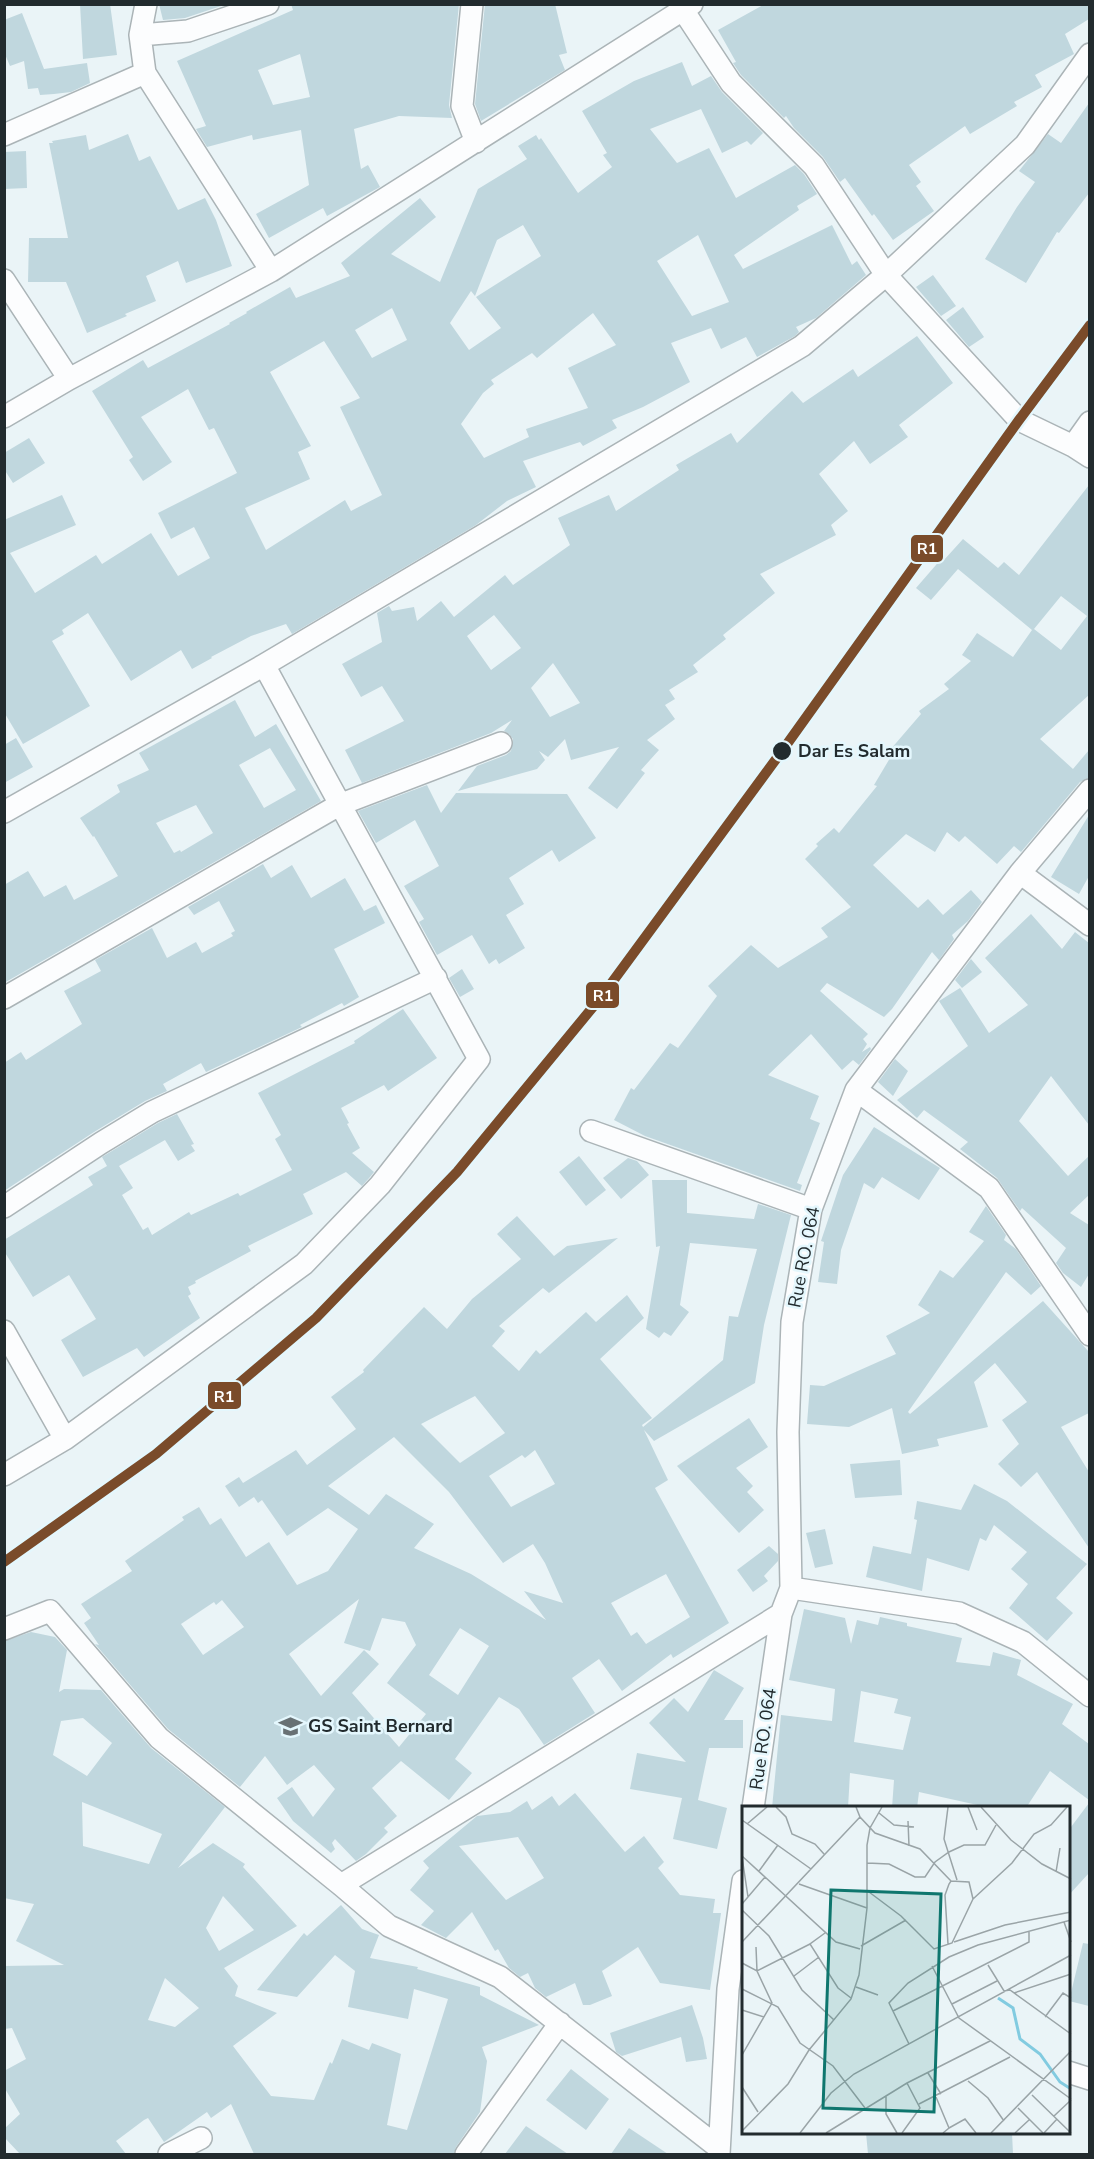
<svg xmlns="http://www.w3.org/2000/svg" width="1094" height="2159" font-family="'Nunito Sans',sans-serif">
<style>
.building{fill:#c0d7de;fill-rule:evenodd}
.lines{fill:none;stroke-linecap:round;stroke-linejoin:round}
.minor-casing{stroke:#abb4b7;stroke-width:24}
.minor{stroke:#fcfdfe;stroke-width:21}
.rail-1-casing{stroke:#e4f7fd;stroke-width:15}
.rail-1{stroke:#7a4b2a;stroke-width:10}
.stop-dot{fill:#222b2e;stroke:#e4f7fd;stroke-width:2}
.labels{text-anchor:middle;stroke-width:5;stroke-linejoin:round;paint-order:stroke}
.stop-label{font-size:18px;font-weight:bold;fill:#222b2e;stroke:#e4f7fd;text-anchor:start}
.street-label{font-size:18px;fill:#222b2e;stroke:#e4f7fd}
.poi-label{font-size:18px;font-weight:bold;fill:#222b2e;stroke:#e4f7fd;text-anchor:start}
.inset-river{fill:none;stroke:#82cbe0;stroke-width:3}
.inset-road{fill:none;stroke:#9aa4a7;stroke-width:1.5}
.view{fill:#0f766e;fill-opacity:0.15;stroke:#0f766e;stroke-width:3}
.inset-edge{fill:none;stroke:#222b2e;stroke-width:3}
.line-badge{stroke:#e4f7fd;stroke-width:2}
.badge-label{font-size:16px;text-anchor:middle;font-weight:bold;fill:#fff}
</style>
<rect width="100%" height="100%" fill="#eaf4f7"/>
<path class="building" d="M80,4H110L117,55L83,59Z
M159,4H227L185,18L163,20Z
M291,4H459L449,105L452,118L399,116L354,129L361,169L368,165L380,187L327,216L323,208L269,238L256,214L309,185L301,130L253,140L252,135L207,147L196,129L206,126L177,61L293,10ZM300,54L310,97L273,105L258,70Z
M485,4H555L567,53L559,55L565,70L481,121L475,104Z
M765,4H1089V19L1065,34L1074,54L1035,75L1042,87L1014,102L1017,106L970,134L965,126L909,165L921,182L916,186L934,211L893,240L874,214L872,216L845,178L840,182L823,157L794,128L786,116L784,118L741,75L733,63L736,62L718,30Z
M22,13L44,69L87,63L90,83L71,92L54,94L40,95L38,88L28,89L24,61L10,66L4,52V20Z
M682,62L692,86L711,76L722,92L763,133L751,145L747,141L722,153L701,109L650,129L677,163L709,148L736,198L795,165L804,174L817,194L797,206L799,210L734,255L743,269L832,225L852,265L857,261L866,275L816,318L796,327L799,332L795,336L757,357L746,337L721,349L711,328L671,343L690,382L643,407L612,420L617,428L583,446L580,442L523,461L536,487L507,501L476,525L292,634L286,624L251,636L211,657L212,658L192,669L181,650L131,681L88,613L62,630L64,634L52,641L90,706L23,744L4,712V520L62,495L76,525L10,553L35,593L96,555L102,564L151,533L178,576L210,558L194,527L171,539L158,513L237,473L214,428L209,430L188,389L141,417L172,462L143,481L129,460L133,457L92,391L143,360L148,368L230,324L229,323L247,313L246,312L290,287L296,298L350,276L341,263L420,198L436,217L391,254L440,282L478,189L527,159L518,146L536,135L539,140L541,138L578,193L612,167L603,155L607,153L582,111L634,81ZM523,225L541,256L476,297L501,328L469,350L450,323L471,291L475,296L497,240ZM698,235L729,302L692,316L657,261ZM392,308L407,340L372,358L355,330ZM593,313L616,345L568,368L588,408L526,429L529,437L484,458L461,424L483,393L494,384L491,380L532,353L537,358ZM324,341L360,398L340,407L382,495L351,511L345,500L266,550L245,508L310,479L298,452L311,446L270,372Z
M1089,103V193L1059,233L1057,232L1026,283L985,259L1017,207L1035,182L1019,171L1048,134L1061,143Z
M128,134L139,161L150,156L178,210L205,198L216,220L232,266L186,283L178,261L146,276L156,301L125,314L127,316L87,333L66,282H28L29,238H68L49,143H53L52,141L86,135L89,150Z
M26,151L27,188L4,189V152Z
M933,275L956,306L941,316L916,287Z
M963,307L984,337L969,347L946,320Z
M917,336L953,383L899,425L908,437L870,464L854,441L819,474L848,511L831,525L836,535L760,574L775,593L723,635L726,639L693,665L698,672L669,690L675,699L665,705L675,719L647,740L659,750L641,770L645,773L617,809L588,788L619,747L571,760L565,739L548,757L539,751L545,760L537,769L458,791L477,766L506,755L511,751L513,739L509,734L504,731L512,720L491,733L362,783L345,750L404,721L382,686L361,697L342,664L382,642L377,613L389,606L392,611L414,607L417,621L441,601L454,617L505,575L513,585L570,545L558,518L609,495L616,511L679,470L676,465L731,433L737,443L792,391L803,403L853,369L858,377ZM494,615L521,648L491,670L467,636ZM553,663L580,703L550,717L531,688Z
M29,438L45,463L13,483L4,469V453Z
M1089,485V695L1040,739L1073,769L1089,750V778L1080,782L1021,852L1014,846L997,864L965,836L959,842L947,832L935,852L906,834L873,865L918,908L928,899L943,915L971,890L982,902L968,921L952,935L954,939L939,960L932,952L892,1009L884,1017L827,983L820,991L868,1034L863,1039L867,1044L862,1052L870,1047L871,1049L859,1065L853,1060L842,1070L811,1034L768,1075L819,1096L810,1119L820,1123L797,1183L802,1185L800,1191L645,1136L614,1120L631,1088L634,1090L670,1043L678,1048L717,996L708,986L751,945L778,968L828,937L821,928L851,907L805,859L818,846L816,844L834,828L839,833L877,786L874,785L893,753L890,750L921,714L919,711L949,689L944,684L971,661L962,655L977,633L1013,657L1032,630L958,569L931,600L916,588L942,558L944,560L963,539L998,568L1004,562L1019,575ZM1061,596L1087,616L1061,650L1034,629Z
M235,700L255,737L276,724L321,801L4,983V885L28,871L44,897L66,885L74,900L118,876L94,836L93,837L80,818L120,792L117,785L149,770L139,753ZM270,748L296,790L264,808L239,765ZM196,805L213,833L181,852L180,850L174,853L156,823Z
M16,738L33,767L4,783V745Z
M427,785L441,813L456,793L567,794L596,838L559,862L552,850L509,878L524,904L506,915L525,948L499,964L496,959L489,964L472,935L437,955L419,922L424,919L404,886L439,866L415,820L376,843L358,811Z
M1089,815V876L1079,894L1051,877Z
M263,864L271,878L292,865L311,898L345,878L364,911L376,905L385,923L334,949L359,997L344,1006L342,1003L300,1025L302,1027L206,1072L201,1063L163,1084L167,1091L145,1101L94,1132L4,1191V1063L21,1052L26,1060L82,1024L64,991L101,971L95,960L152,928L167,958L196,942L202,953L233,936L231,933L235,931L219,901L194,915L188,907Z
M1031,914L1062,949L1075,932L1089,943V1125L1051,1076L1019,1121L1068,1176L1089,1156V1195L1070,1213L1089,1225V1274L1081,1287L1063,1273L1056,1263L1066,1248L1022,1208L1020,1211L997,1178L960,1149L968,1142L924,1110L917,1118L897,1100L968,1046L939,1001L960,988L989,1033L1028,1005L985,958Z
M971,959L982,972L962,988L955,980Z
M462,969L474,989L460,997L449,978Z
M403,1009L437,1058L388,1091L384,1085L341,1108L349,1123L347,1124L360,1148L352,1153L374,1172L370,1177L362,1186L346,1172L303,1194L313,1214L248,1246L251,1251L195,1281L196,1283L188,1287L191,1294L188,1296L200,1318L144,1357L137,1348L83,1377L61,1340L96,1319L69,1275L33,1297L4,1251V1240L93,1185L88,1177L107,1166L102,1157L158,1123L177,1114L194,1144L191,1145L195,1151L178,1161L165,1140L119,1166L133,1188L122,1195L143,1230L148,1227L152,1235L189,1212L191,1215L238,1193L240,1196L292,1170L275,1139L281,1135L258,1093L355,1043L354,1041Z
M895,1059L908,1071L893,1096L878,1082Z
M874,1127L940,1168L919,1200L882,1177L874,1189L864,1183L841,1250L837,1284L818,1282L824,1242L821,1241L843,1175Z
M579,1156L606,1190L586,1206L559,1172Z
M628,1158L637,1161L649,1175L621,1199L603,1178Z
M652,1180H687V1213L754,1219L758,1204L791,1215L764,1325L755,1383L654,1441L644,1430L668,1480L655,1488L729,1623L673,1658L671,1654L622,1691L599,1659L572,1678L595,1713L544,1745L519,1709L499,1697L455,1759L472,1773L449,1800L401,1761L372,1788L397,1816L384,1828L388,1832L366,1854L356,1861L335,1839L332,1843L335,1849L331,1853L293,1821L277,1798L292,1787L313,1817L335,1789L314,1765L287,1785L265,1756L240,1787L168,1729L95,1644L99,1645L84,1623L91,1618L81,1604L132,1571L125,1561L184,1520L182,1517L199,1507L210,1525L221,1518L246,1557L269,1542L297,1585L328,1571L358,1529L328,1508L287,1536L262,1500L258,1503L254,1497L239,1507L225,1486L239,1477L243,1483L296,1450L307,1465L356,1429L331,1397L364,1372L363,1370L424,1307L447,1329L472,1299L521,1259L497,1234L517,1216L554,1256L567,1246L618,1238L549,1293L543,1288L499,1326L505,1331L492,1346L519,1371L536,1350L540,1354L586,1312L596,1322L627,1295L644,1318L600,1359L652,1418L642,1425L643,1427L723,1360L729,1316L738,1317L757,1249L690,1243L680,1305L689,1312L671,1336L664,1332L659,1338L646,1329L660,1246L656,1247ZM475,1396L505,1433L460,1463L421,1424ZM394,1437L449,1492L503,1563L533,1544L545,1563L563,1603L524,1591L546,1620L471,1574L414,1548L434,1524L386,1494L369,1515L328,1486ZM535,1450L555,1484L511,1507L489,1476L522,1455L525,1458ZM666,1574L690,1617L646,1644L637,1632L631,1636L611,1603ZM359,1599L344,1643L370,1651L382,1618L405,1622L416,1645L387,1683L426,1714L399,1747L352,1693L379,1664L364,1650L321,1696L289,1654ZM222,1600L244,1627L203,1655L181,1624L214,1602L216,1605ZM460,1628L489,1646L458,1695L429,1675Z
M986,1206L1006,1235L1004,1240L1016,1249L1041,1286L1031,1295L1006,1272L908,1412L910,1414L1043,1301L1089,1352V1413L1061,1427L1089,1472V1548L1037,1472L1021,1487L998,1464L1019,1444L1002,1420L1027,1402L995,1363L974,1382L988,1427L937,1439L939,1446L902,1454L892,1408L849,1427L807,1424L810,1385L824,1386L896,1354L886,1336L930,1313L918,1305L940,1270L953,1278L984,1241L969,1232Z
M749,1418L768,1447L736,1468L753,1486L747,1492L764,1510L739,1533L677,1466Z
M900,1460L902,1495L855,1498L850,1464Z
M974,1484L1007,1501L1087,1564L1056,1598L1073,1613L1047,1641L1009,1608L1028,1584L1011,1569L1027,1552L994,1525L986,1541L980,1538L969,1571L927,1558L922,1591L866,1577L873,1546L911,1554L917,1520L914,1519L917,1501L961,1510Z
M825,1529L833,1564L815,1568L806,1533Z
M769,1546L778,1554V1561L764,1576L768,1581L753,1592L737,1570Z
M804,1609L845,1618L851,1644L857,1620L878,1625L880,1617L907,1623V1626L962,1638L956,1662L990,1666L993,1652L1021,1660L1017,1675L1073,1704L1062,1724L1089,1744V1800L1050,1771L1026,1808H991L919,1792L917,1808H892L894,1780L850,1773L848,1808H772L781,1715L832,1721L835,1689L789,1680ZM861,1691L898,1699L894,1713L911,1717L903,1750L854,1742Z
M31,1632L55,1637L67,1650L59,1692L64,1689L101,1690L151,1748L225,1807L178,1868L213,1843L245,1864L243,1867L297,1926L224,1968L238,1986L235,1996L277,2013L233,2046L271,2096L314,2100L330,2062L332,2064L342,2039L369,2050L372,2043L401,2054L387,2125L407,2130L448,1999L414,1989L408,2019L348,2007L355,1971L335,1955L297,1997L257,1990L304,1933L307,1936L341,1905L362,1929L379,1935L370,1958L418,1967L417,1969L480,1987V1995L539,2025L482,2047L487,2061L480,2112L456,2147L454,2154H254L231,2104L211,2118L207,2112L164,2142L148,2118L144,2120L116,2141L126,2154H20L4,2137V2129L20,2114L4,2087V2071L26,2059L12,2028L4,2029V1966L64,1965L16,1941L34,1904L4,1898V1641ZM83,1718L112,1743L87,1776L53,1755L61,1721ZM82,1802L162,1834L149,1864L83,1846ZM223,1896L254,1930L219,1951L206,1928ZM165,1978L199,2008L175,2027L148,2020Z
M714,1670L744,1688L724,1720H743V1748H709L698,1800L727,1808L717,1849L673,1839L682,1798L630,1789L637,1753L686,1762L649,1723L674,1698L688,1712Z
M575,1793L625,1852L644,1836L664,1862L658,1868L680,1895L715,1899L713,1913H721L710,1990L660,1983L638,1947L602,1971L612,1996L590,2005H583L575,1983L546,1997L535,1988L528,1973L520,1977L509,1968L498,1949L495,1951L472,1912L446,1938L421,1925L434,1911L410,1890L429,1868L423,1861L477,1816L510,1812L527,1801L532,1810L552,1796L559,1806ZM518,1837L544,1878L506,1900L459,1846Z
M1089,1803V1873L1068,1896V1831Z
M1083,1943L1089,1944V2006L1069,2001Z
M692,2005L703,2038L707,2059L686,2062L681,2037L622,2056L616,2052L610,2033Z
M571,2069L609,2099L586,2130L546,2100Z
M526,2126L568,2154H505Z
M629,2128L668,2154H611Z
M866,2133H1012L1013,2154H868Z"/>
<g class="lines">
<defs>
<path id="minor" d="M146,4L140,35L145,73L271,271
M472,4L462,106L476,142
M683,10L731,83L814,166L886,275L1019,420L1073,446L1090,457
M140,35L188,31L268,4
M4,135L145,73
M4,280L69,379
M4,417L69,379L271,271L692,4
M1073,446L1090,422
M4,812L264,665L802,346L886,275L1025,145L1090,54
M1020,873L1090,925
M4,998L339,805L501,743
M856,1090L989,1188L1090,1335
M591,1131L811,1209
M4,1207L101,1143L152,1112L436,978
M4,1331L65,1439
M4,1475L65,1439L304,1264L380,1185L479,1059L264,665
M791,1588L959,1613L1023,1642L1090,1696
M4,1629L50,1611L159,1738L341,1885L389,1926L500,1977L719,2148
M753,1808L781,1614L791,1588L788,1432L792,1322L811,1209L856,1090L1020,873L1090,790
M341,1885L781,1614
M1068,2072L1090,2079
M169,2154L201,2138
M466,2154L560,2023
M719,2154L728,1989L743,1881"/>
</defs>
<use href="#minor" class="minor-casing"/>
<use href="#minor" class="minor"/>
<defs>
<path id="rail-1" d="M4,1562L156,1454L316,1318L457,1172L602,996L782,751L1019,420L1090,325"/>
</defs>
<use href="#rail-1" class="rail-1-casing"/>
<use href="#rail-1" class="rail-1"/>
</g>
<defs>
<symbol id="school-bare" viewBox="-9 -9 18 18"><path d="M0-5L7-2L0 1L-7-2ZM-4 1L0 2.5L4 1V4Q0 6-4 4Z" fill="#687174" stroke="#e4f7fd" stroke-width="2.5" paint-order="stroke"/></symbol>
</defs>
<g fill-rule="evenodd">
<use href="#school-bare" x="274" y="1710" width="33" height="33"/>
</g>
<circle class="stop-dot" cx="782" cy="751" r="10"/>
<g class="labels">
<g class="stop-label">
<text x="798" y="757">Dar Es Salam</text>
</g>
<g class="street-label">
<text transform="translate(804 1257) rotate(-79)" y="6">Rue RO. 064</text>
<text transform="translate(763 1739) rotate(-82)" y="6">Rue RO. 064</text>
</g>
<g class="poi-label">
<text x="308" y="1732">GS Saint Bernard</text>
</g>
</g>
<g transform="translate(742 1806)">
<rect width="328" height="328" fill="#eaf4f7"/>
<path class="inset-river" d="M256,192L271,202L278,233L298,248L318,276L329,283"/>
<path class="inset-road" d="M34,1L44,11L50,28L73,38L82,48M114,1L118,11L133,27L178,43L209,75M206,1L202,33L215,74M226,1L235,24M239,1L269,34L300,58L329,73M137,7L152,19L172,21M0,14L69,63M166,15L167,40M5,18L25,1M0,50L94,136L118,143M0,51L6,91M125,57L147,58L173,71H183L193,56L207,46L222,39H243L254,19M17,65L36,39M314,66L318,42M57,78L125,102M127,86L159,110L192,143L210,137L231,93L227,76L209,75L207,78L203,89L206,138M231,93L270,57L292,28L309,19L325,1M0,98L23,71M0,104L27,130L60,184L92,214M322,116L329,136M83,127L68,138L96,182L109,192M0,136L118,11M212,136L263,119L329,106M119,140L164,114M0,157L15,165L68,138M246,159L262,185L268,184L329,228M190,160L217,212L329,293M52,170L77,151M114,181L136,189M0,183L36,201L58,237L91,260L123,302M272,187L329,168M210,198L255,175M0,204L22,211M151,205L287,136V126M303,211L321,187L329,192M167,238L147,197L166,177L207,151L236,139L329,114M0,249L30,197L15,165L14,141M186,267L199,288M226,275L246,292L262,315M0,281L16,306M290,289L329,327M144,290V308L155,327M194,291L207,322L201,327M177,298L268,251M276,302L301,327M312,310L329,294M207,322L223,313L234,327M0,325L46,278L67,244L109,193L117,169L125,102V39L128,22L140,1M58,327L89,287L112,268L329,149M84,327L165,277L248,235M160,327L178,302L165,277M249,327L329,245M273,327L287,314M302,327L315,313"/>
<path class="view" d="M89,84L199,88L192,306L81,302Z"/>
<rect width="328" height="328" class="inset-edge"/>
</g>
<g class="line-badge">
<rect x="910" y="534" width="34" height="29" rx="6" fill="#7a4b2a"/>
<rect x="585" y="981" width="35" height="28" rx="6" fill="#7a4b2a"/>
<rect x="207" y="1381" width="35" height="29" rx="6" fill="#7a4b2a"/>
</g>
<g class="badge-label">
<text x="927" y="554">R1</text>
<text x="603" y="1001">R1</text>
<text x="224" y="1402">R1</text>
</g>
<rect width="1094" height="2159" fill="none" stroke="#222b2e" stroke-width="12"/>
</svg>
